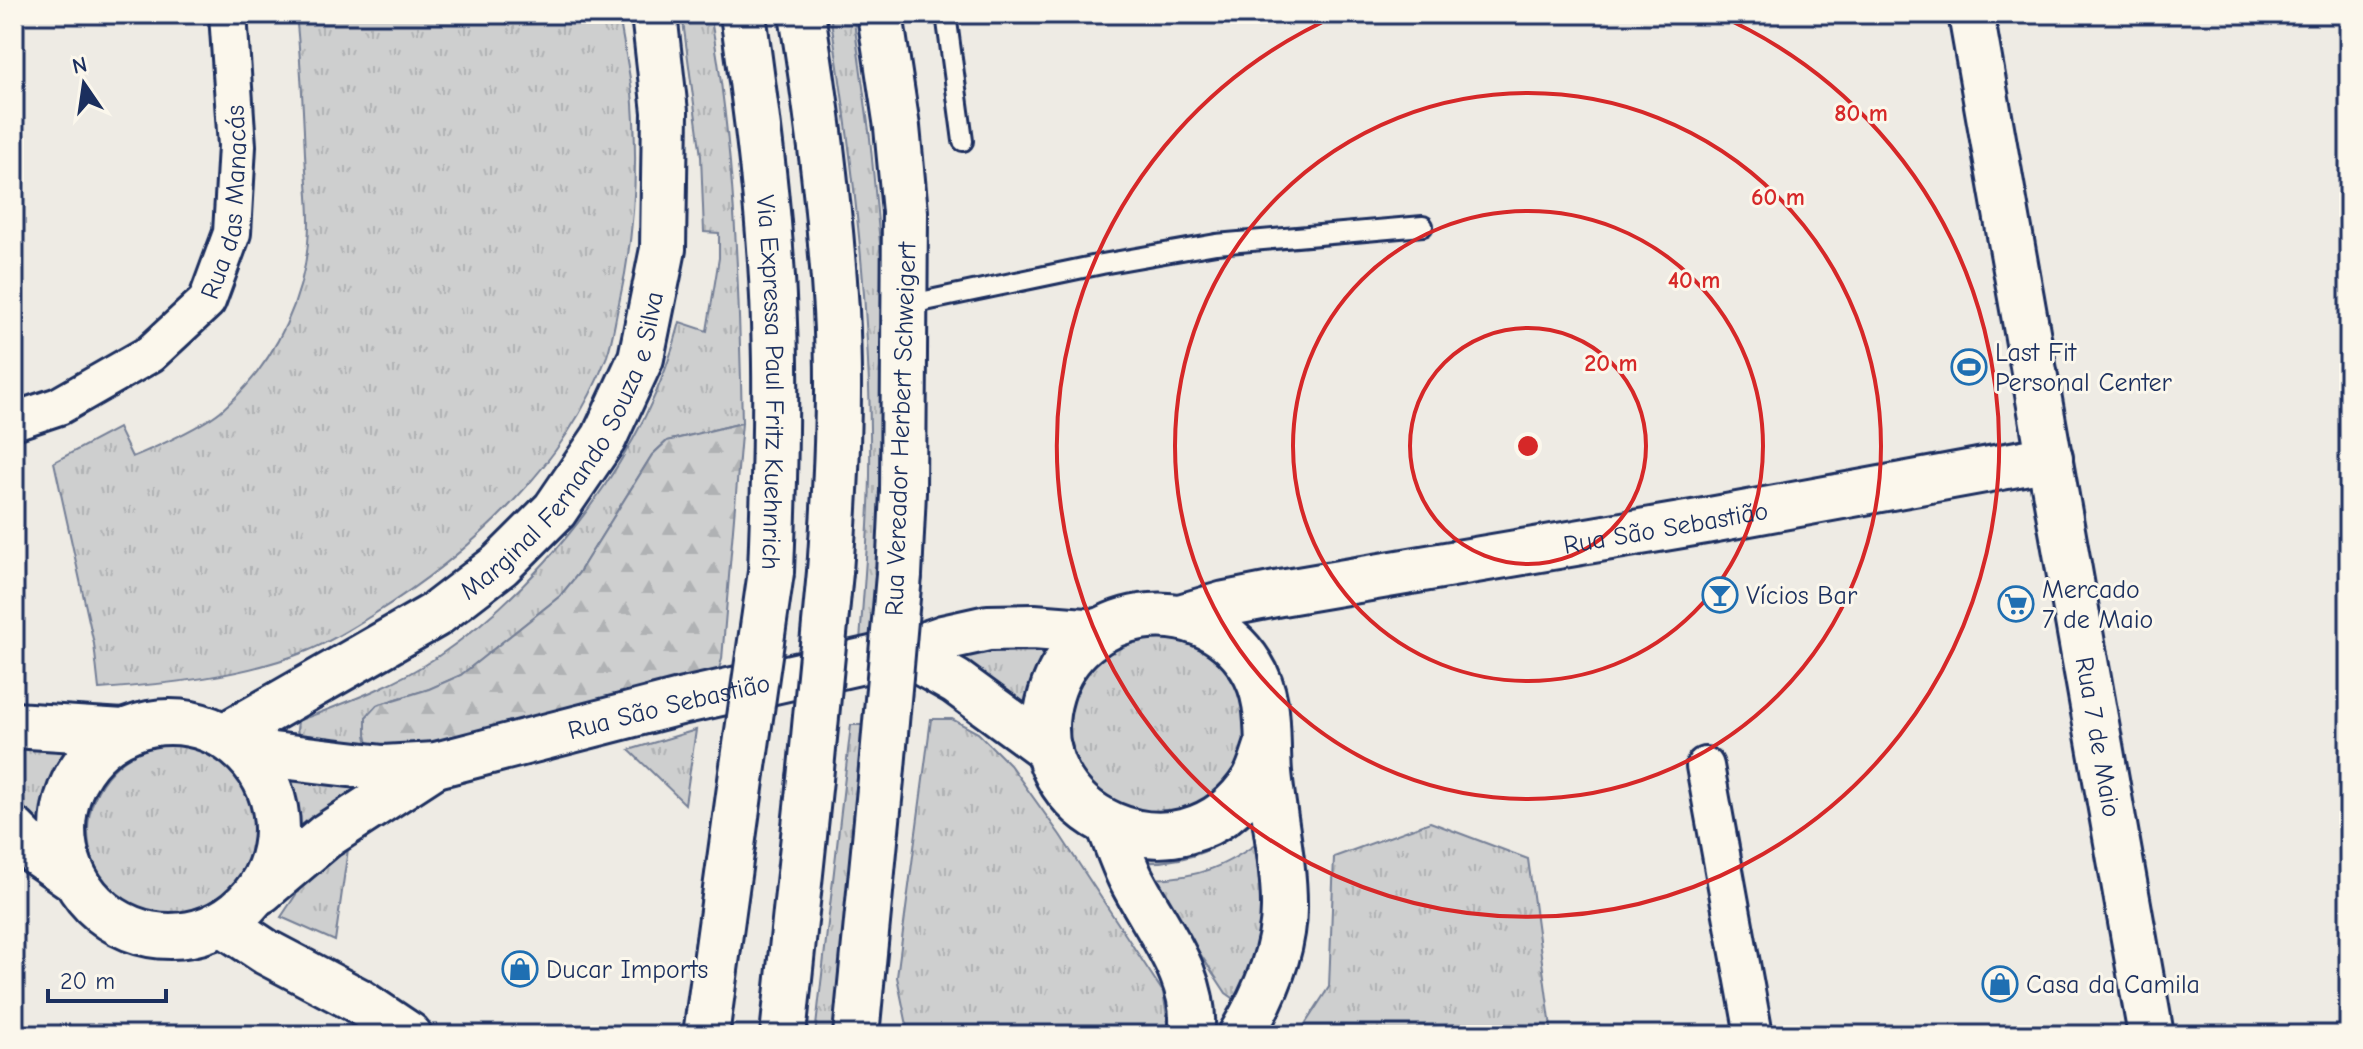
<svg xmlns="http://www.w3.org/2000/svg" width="2363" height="1049" font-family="'Comic Neue',sans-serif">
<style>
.grass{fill:url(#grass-tufts);stroke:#747f96;stroke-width:2}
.forest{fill:url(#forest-firs);stroke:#747f96;stroke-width:2}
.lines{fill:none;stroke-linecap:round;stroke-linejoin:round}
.lane-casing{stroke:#1b2f5e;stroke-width:24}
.street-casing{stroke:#1b2f5e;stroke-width:42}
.secondary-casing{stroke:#1b2f5e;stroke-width:50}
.primary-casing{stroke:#1b2f5e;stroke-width:50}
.lane{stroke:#fbf7ec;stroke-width:18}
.street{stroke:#fbf7ec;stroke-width:36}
.secondary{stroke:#fbf7ec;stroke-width:44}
.primary{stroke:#fbf7ec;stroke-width:44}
.secondary-bridge-casing{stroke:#1b2f5e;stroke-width:50;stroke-linecap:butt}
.primary-bridge-casing{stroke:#1b2f5e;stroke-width:50;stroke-linecap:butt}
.secondary-bridge{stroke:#fbf7ec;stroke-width:44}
.primary-bridge{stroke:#fbf7ec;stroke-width:44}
.ring{fill:none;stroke:#d62828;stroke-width:4}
.labels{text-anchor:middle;stroke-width:6;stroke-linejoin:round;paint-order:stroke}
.street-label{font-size:26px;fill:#1b2f5e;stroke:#fbf7ec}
.poi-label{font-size:26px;fill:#1b2f5e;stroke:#fbf7ec;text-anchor:start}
.centre{fill:#d62828;stroke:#fbf7ec;stroke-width:4}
.ring-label{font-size:24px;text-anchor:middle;font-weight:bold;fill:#d62828;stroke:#fbf7ec;stroke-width:6;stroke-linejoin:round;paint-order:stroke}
</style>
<defs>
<pattern id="grass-tufts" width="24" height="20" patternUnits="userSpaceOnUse" patternTransform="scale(2)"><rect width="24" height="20" fill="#cecfcf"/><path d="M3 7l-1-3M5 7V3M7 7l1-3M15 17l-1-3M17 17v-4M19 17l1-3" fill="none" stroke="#b0b2b4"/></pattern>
<pattern id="forest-firs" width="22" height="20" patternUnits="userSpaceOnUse" patternTransform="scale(2)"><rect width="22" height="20" fill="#cecfcf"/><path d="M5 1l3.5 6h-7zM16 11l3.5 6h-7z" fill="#b0b2b4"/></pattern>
</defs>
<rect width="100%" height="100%" fill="#eeebe4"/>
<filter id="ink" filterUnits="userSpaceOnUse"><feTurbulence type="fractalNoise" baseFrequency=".0125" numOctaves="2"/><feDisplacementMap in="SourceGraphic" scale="16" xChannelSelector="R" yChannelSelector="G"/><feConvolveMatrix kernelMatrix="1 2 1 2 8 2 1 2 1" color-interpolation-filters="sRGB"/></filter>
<g filter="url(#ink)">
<path class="grass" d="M296,14H619C623,44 631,74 633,104C638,170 634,238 619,303C615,320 613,339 607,356C565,467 469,555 371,616C350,629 330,642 307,651C242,677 168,684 99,689L94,644L54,462L118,428L132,457C155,448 205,425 223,409C277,362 309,292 309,221C309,198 306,176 305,154C303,107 301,60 296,14Z
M682,14H710C735,148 739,286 742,423L667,441L652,455L578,574L560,596L461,675L430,689L377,705L366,717L371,757L299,739L297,730L298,721C345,703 395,685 437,657C546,583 648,451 680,322L707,331L719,258V233L704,232L701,156Z
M830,14H853L870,138L888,327L880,556L873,642L860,641C864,586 869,531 870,476C872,320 854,167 830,14Z
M1153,633L1208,648L1228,667L1243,693L1249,721L1245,750L1233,776L1213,797L1188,811L1159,817L1104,802L1069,757L1067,700L1098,653Z
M1060,639L1027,707L945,655Z
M931,719H952L978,733L1010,765L1060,835L1163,992L1170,1035H909L897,977Z
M851,725H867L834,1035H815Z
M696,730L685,804L629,750Z
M14,742L71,747C54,774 42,802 42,835L14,807Z
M88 831a87 87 0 1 1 174 0a87 87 0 1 1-174 0Z
M275,774L368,783L337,802L290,841L284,794Z
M1248,810L1260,815C1224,847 1189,864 1141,862L1131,847Z
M1430,822L1528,859L1552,1035H1298L1329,987L1334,857Z
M350,835L335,941L281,917L301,887Z
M1265,838L1270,929L1241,997L1233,998L1226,993L1151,879C1200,878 1226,866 1265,838Z"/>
<path class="forest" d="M742,423L722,659L718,672L707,683L371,757L366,735V717L377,705L429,689L461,675L560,596L578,574L652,455L667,441Z"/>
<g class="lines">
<defs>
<path id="lane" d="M946,14L963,141
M906,305L1102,264L1216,244L1423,226"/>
<g id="street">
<path id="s1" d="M14,421L59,406L150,354L207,301L232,233L237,146L228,14"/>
<path d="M1705,766L1754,1035"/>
</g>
<g id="secondary">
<path d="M880,14L897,127L905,212L903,492L899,575"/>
<path id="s2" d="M1971,14L2151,1035"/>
<path id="s3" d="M1180,617L1225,604L1281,593L1705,521L2050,458"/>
<path d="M903,652L956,682L1049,750"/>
<circle cx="170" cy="829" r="107"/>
<path d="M14,725L123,732"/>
<path id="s4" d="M224,736L435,615L500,565L555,510L604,438L641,358L663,249L665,112L654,14"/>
<path id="s5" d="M249,755H273L383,768L436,765L680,702L903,652L943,638L988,628L1034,627L1098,632"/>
<path d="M1109,825C1116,842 1122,860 1130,877C1154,926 1200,978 1191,1035"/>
<path d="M14,830L38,854L74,879"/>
<path d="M261,891L326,836L432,767"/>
<path d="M222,923L266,952L357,1000L409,1035"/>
<path d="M856,1035L881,779"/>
<path d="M1241,1035C1264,997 1285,950 1284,904C1284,860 1273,816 1269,772C1266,735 1272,699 1251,666C1201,586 1077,605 1051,695C1015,816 1183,892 1254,780C1260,770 1263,757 1267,746"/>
</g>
<g id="primary">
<path id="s6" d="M743,14C757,116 771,219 774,323C777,406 774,489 771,572"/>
<path d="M802,14C818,113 830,211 836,310C841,398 836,485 830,572"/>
<path d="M706,1035L742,773"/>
<path d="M783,1035L810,779"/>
</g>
</defs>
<use href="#lane" class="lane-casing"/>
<use href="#street" class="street-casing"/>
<use href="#secondary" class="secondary-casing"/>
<use href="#primary" class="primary-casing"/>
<use href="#lane" class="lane"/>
<use href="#street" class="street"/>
<use href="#secondary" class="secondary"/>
<use href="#primary" class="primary"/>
<defs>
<path id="secondary-bridge" d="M881,779L899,575"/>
<path id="primary-bridge" d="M742,773L771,572
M810,779L830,572"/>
</defs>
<use href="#secondary-bridge" class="secondary-bridge-casing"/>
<use href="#primary-bridge" class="primary-bridge-casing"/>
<use href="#secondary-bridge" class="secondary-bridge"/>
<use href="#primary-bridge" class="primary-bridge"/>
</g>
</g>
<g class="ring">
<circle cx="1528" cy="446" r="118"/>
<circle cx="1528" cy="446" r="235"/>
<circle cx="1528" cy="446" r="353"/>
<path d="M1716 14A471 471 0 1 1 1340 14"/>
</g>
<defs>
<symbol id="stadium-ring" viewBox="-11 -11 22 22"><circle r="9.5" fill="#fbf7ec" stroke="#1f6fb2" stroke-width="1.5"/><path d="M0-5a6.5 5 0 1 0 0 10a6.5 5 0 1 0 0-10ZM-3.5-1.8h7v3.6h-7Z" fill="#1f6fb2"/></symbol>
<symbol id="bar-ring" viewBox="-11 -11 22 22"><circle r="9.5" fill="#fbf7ec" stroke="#1f6fb2" stroke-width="1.5"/><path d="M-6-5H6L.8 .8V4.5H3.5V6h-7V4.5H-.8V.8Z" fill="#1f6fb2"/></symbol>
<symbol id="supermarket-ring" viewBox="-11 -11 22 22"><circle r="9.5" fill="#fbf7ec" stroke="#1f6fb2" stroke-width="1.5"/><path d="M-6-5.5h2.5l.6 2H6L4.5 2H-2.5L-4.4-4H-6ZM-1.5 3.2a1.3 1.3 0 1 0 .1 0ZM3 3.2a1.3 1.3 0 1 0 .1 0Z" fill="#1f6fb2"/></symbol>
<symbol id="shop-ring" viewBox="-11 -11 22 22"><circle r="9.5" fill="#fbf7ec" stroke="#1f6fb2" stroke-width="1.5"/><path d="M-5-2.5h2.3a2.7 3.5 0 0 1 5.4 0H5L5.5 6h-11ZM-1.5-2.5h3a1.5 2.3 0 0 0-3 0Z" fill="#1f6fb2"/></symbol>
</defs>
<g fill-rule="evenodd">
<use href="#stadium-ring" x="1949" y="347" width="40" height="40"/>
<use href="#bar-ring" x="1700" y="575" width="40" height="40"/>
<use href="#supermarket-ring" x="1996" y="584" width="40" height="40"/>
<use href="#shop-ring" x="500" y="949" width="40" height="40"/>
<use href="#shop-ring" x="1980" y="964" width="40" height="40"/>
</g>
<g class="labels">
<g class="street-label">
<text dy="9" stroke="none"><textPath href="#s1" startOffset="332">Rua das Manacás</textPath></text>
<text dy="9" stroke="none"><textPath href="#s6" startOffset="370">Via Expressa Paul Fritz Kuehnrich</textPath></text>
<text transform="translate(900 429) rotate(-88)" y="9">Rua Vereador Herbert Schweigert</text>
<text dy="9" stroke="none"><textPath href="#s4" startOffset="462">Marginal Fernando Souza e Silva</textPath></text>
<text dy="9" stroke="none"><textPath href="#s3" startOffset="494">Rua São Sebastião</textPath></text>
<text dy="9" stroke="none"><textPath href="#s5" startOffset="428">Rua São Sebastião</textPath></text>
<text dy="9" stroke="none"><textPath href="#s2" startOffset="734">Rua 7 de Maio</textPath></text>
</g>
<g class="poi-label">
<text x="1995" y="361">Last Fit<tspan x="1995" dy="30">Personal Center</tspan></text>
<text x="2042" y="598">Mercado<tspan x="2042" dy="30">7 de Maio</tspan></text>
<text x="1746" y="604">Vícios Bar</text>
<text x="546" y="978">Ducar Imports</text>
<text x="2026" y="993">Casa da Camila</text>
</g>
</g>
<circle cx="1528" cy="446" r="12" class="centre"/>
<g class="ring-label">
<text x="1861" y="121">80 m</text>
<text x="1778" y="205">60 m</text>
<text x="1694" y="288">40 m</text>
<text x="1611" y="371">20 m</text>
</g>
<rect width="2363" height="1049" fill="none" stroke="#fbf7ec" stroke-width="48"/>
<rect x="24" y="24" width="2315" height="1001" fill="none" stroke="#1b2f5e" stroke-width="3" filter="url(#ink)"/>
<g transform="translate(84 84) rotate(347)" stroke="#fbf7ec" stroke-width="6" paint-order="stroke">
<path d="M0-6L14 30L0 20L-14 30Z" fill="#1b2f5e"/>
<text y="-12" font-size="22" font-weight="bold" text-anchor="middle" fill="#1b2f5e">N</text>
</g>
<path d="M48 989v12h118v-12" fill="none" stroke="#1b2f5e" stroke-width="4"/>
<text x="60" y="989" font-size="24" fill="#1b2f5e" stroke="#fbf7ec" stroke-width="6" paint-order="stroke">20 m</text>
</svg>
